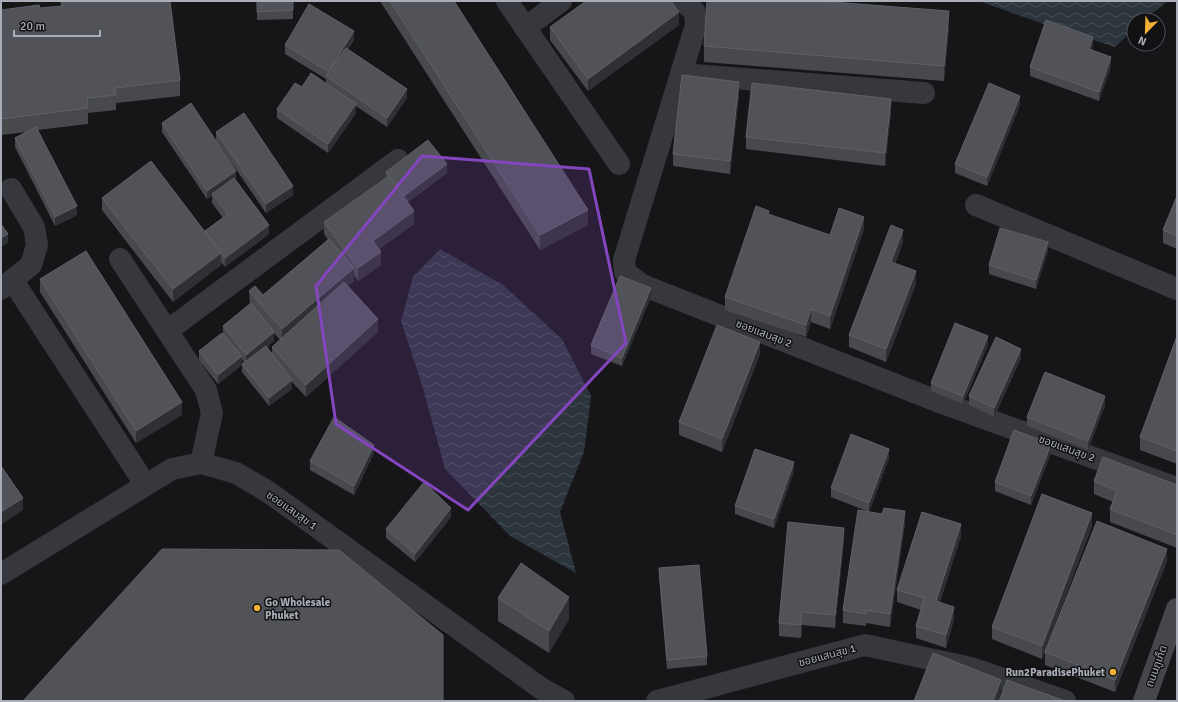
<svg xmlns="http://www.w3.org/2000/svg" width="1178" height="702" font-family="Signika,'Noto Sans Thai',sans-serif">
<style>
.water{fill:url(#water-waves)}
.lines{fill:none;stroke-linecap:round;stroke-linejoin:round}
.street{stroke:#37383d;stroke-width:22}
.secondary{stroke:#45474d;stroke-width:22}
.wall{fill:#47494d;fill-rule:evenodd}
.shaded-wall{fill:#2f3033}
.building{fill:#525359;stroke:#5f6168}
.marked{fill:#8446be;fill-opacity:0.2;stroke:#8446be;stroke-width:3;stroke-linejoin:round}
.poi-dot{fill:#f2b134;stroke:#111113;stroke-width:1.5}
.labels{text-anchor:middle;stroke-width:3;stroke-linejoin:round;paint-order:stroke}
.street-label{font-size:11px;fill:#a8adb8;stroke:#111113}
.poi-label{font-size:11px;font-weight:bold;fill:#a8adb8;stroke:#111113;text-anchor:start}
</style>
<defs>
<pattern id="water-waves" width="16" height="10" patternUnits="userSpaceOnUse"><rect width="16" height="10" fill="#2c353c"/><path d="M0 5q4-4 8 0t8 0" fill="none" stroke="#485056"/></pattern>
</defs>
<rect width="100%" height="100%" fill="#161618"/>
<path class="water" d="M979,1H1168L1144,20H1134V29L1115,47L1052,27Z
M440,249L503,285L562,339L591,396L584,452L560,512L576,573L510,536L445,469L423,388L401,321L413,277Z"/>
<g class="lines">
<path class="street" d="M507,1L619,164
M683,1L695,12L696,25L624,260L625,272L642,285L942,403L1177,488
M525,28L561,1
M681,74L924,93
M976,205L1177,289
M120,259L206,390L212,413L201,463
M13,281L145,484
M1,289L31,265L37,245L34,227L11,189
M167,331L398,160
M1,574L172,469L201,463L236,473L267,491L542,689L564,701
M657,701L865,645L971,668L1065,701"/>
<path class="secondary" d="M1144,701L1177,609"/>
</g>
<path class="wall" d="M60,1H170L180,80V96L116,103V110L88,113V124L38,130L77,215L55,226L15,147V138L27,132L1,135V10L40,8L61,6Z
M257,1H293V19L257,20Z
M380,1H454L588,225L540,250Z
M679,25L588,91L550,40V27Z
M949,27L944,81L704,62V46Z
M354,40L348,49L407,98L387,127L356,106V113L328,153L277,118V109L302,87L326,84V79L285,54V45Z
M1093,46L1092,50L1111,66L1099,101L1030,76V67Z
M739,95L730,174L673,166V154Z
M1020,105L987,186L955,173V164Z
M891,112L885,166L746,149V137Z
M162,123L236,180L269,234L225,267L221,262V265L173,302L102,210V198L205,231L223,218L212,203V196L207,199L162,132Z
M216,132L293,195L266,213L216,140Z
M386,172L447,173L408,202L414,224L379,249L381,265L358,281L354,275V281L348,286L378,332L306,397L292,382V389L269,406L242,372V364L244,362L242,359V365L218,384L199,360V351L223,333V326L250,304L249,291L263,295L328,240L324,234V222L386,178ZM274,333L280,340L272,347V354L267,347L274,341Z
M1177,196V249L1163,243V230Z
M769,215L830,235L864,229L830,329L811,322L806,337L725,310V297Z
M903,242L895,264L916,284L886,362L849,347V335Z
M1048,251L1036,289L989,274V265Z
M40,279L182,415L136,443L40,292Z
M651,297L622,366L591,354V345Z
M1177,336V464L1140,450V437Z
M988,345L963,404L931,391V383Z
M760,354L722,452L679,435V422Z
M1021,358L994,417L969,405V396Z
M1105,405L1088,450L1027,426V417Z
M374,453L354,495L310,470V461Z
M1051,453L1031,505L995,491V482Z
M889,458L869,512L831,497V488Z
M794,471L774,528L735,514V506Z
M1094,481L1177,485V548L1110,522V509L1113,502L1094,494Z
M451,517L415,562L386,538V529Z
M905,523L890,627L866,623V626L843,623V610Z
M1092,526L1042,659L992,639V627Z
M961,536L940,602L954,619L946,648L916,638V626L921,610L897,602V590Z
M844,540L835,628L802,625L801,638L779,636V623Z
M1167,561L1115,692L1045,665V652Z
M659,568L707,656V665L667,669L659,577Z
M498,598L569,619L549,653L498,621Z"/>
<path class="shaded-wall" d="M949,11V27L944,81V66Z
M679,12V25L588,91V79Z
M354,31V40L330,78V69Z
M1093,37V46L1089,58V49Z
M1111,57V66L1099,101V92Z
M739,82V95L730,174V161Z
M407,89V98L387,127V118Z
M1020,96V105L987,186V177Z
M891,99V112L885,166V153Z
M356,104V113L328,153V144Z
M447,164V173L404,205V196Z
M236,171V180L213,195L212,194V196L207,199V191Z
M293,186V195L266,213V204Z
M77,206V215L55,226V217Z
M588,210V225L540,250V235Z
M414,211V224L373,254V241Z
M864,217V229L830,329V316Z
M269,225V234L225,267V258Z
M903,230V242L891,275V262Z
M8,234V243L1,247V238Z
M1048,242V251L1036,289V280Z
M381,252V265L358,281V268Z
M221,253V265L173,302V289Z
M354,268V281L282,342V329Z
M916,271V284L886,362V349Z
M651,288V297L622,366V358Z
M811,309V322L806,337V325Z
M378,319V332L306,397V385Z
M274,332V341L246,364V355Z
M988,336V345L963,404V396Z
M760,342V354L722,452V439Z
M1021,349V358L994,417V408Z
M242,356V365L218,384V375Z
M292,380V389L269,406V398Z
M1105,396V405L1088,450V441Z
M182,402V415L136,443V431Z
M1051,444V453L1031,505V496Z
M374,445V453L354,495V486Z
M889,449V458L869,512V503Z
M794,462V471L774,528V519Z
M23,498V510L1,525V512Z
M451,508V517L415,562V554Z
M905,511V523L890,627V614Z
M1092,513V526L1042,659V646Z
M961,524V536L936,614V601Z
M844,528V540L835,628V615Z
M1167,549V561L1115,692V680Z
M569,597V619L549,653V631Z
M954,607V619L946,648V635Z
M802,612V625L801,638V625Z
M1001,680V693L998,701H993Z"/>
<path class="building" d="M62,1H170L180,80L115,88L116,95L87,98L88,108L1,119V10L39,5L40,8L63,6Z
M257,1H293V10L257,12Z
M390,1H454L588,210L540,235Z
M586,1H671L679,12L588,79L550,27Z
M707,1H819L949,11L944,66L704,46Z
M309,4L354,31L330,69L346,48L407,89L387,118L326,76L329,72L285,45Z
M1046,20L1093,37L1089,49L1111,57L1099,92L1030,67Z
M311,73L356,104L328,144L277,109L295,83L302,87Z
M682,75L739,82L730,161L673,154Z
M752,83L891,99L885,153L746,137Z
M989,83L1020,96L987,177L955,164Z
M191,103L236,171L207,191L162,123Z
M244,113L293,186L266,204L216,132Z
M36,127L77,206L55,217L15,138Z
M428,140L447,164L404,196L386,172Z
M151,161L221,253L173,289L102,198Z
M389,176L414,211L373,241L381,252L358,268L324,222Z
M234,178L269,225L225,258L205,231L228,214L212,194Z
M1177,196V236L1163,230Z
M756,206L769,211L768,214L830,235L839,208L864,217L830,316L811,309L806,325L725,297Z
M1,224L8,234L1,238Z
M891,225L903,230L891,262L916,271L886,349L849,335Z
M1000,228L1048,242L1036,280L989,265Z
M329,239L354,268L282,329L249,291L255,286L263,295Z
M86,251L182,402L136,431L40,279Z
M620,276L651,288L622,358L591,345Z
M344,282L378,319L306,385L272,347Z
M251,303L274,332L246,355L223,326Z
M955,323L988,336L963,396L931,383Z
M717,325L760,342L722,439L679,422Z
M222,333L242,356L218,375L199,351Z
M1177,336V451L1140,437Z
M996,337L1021,349L994,408L969,396Z
M266,346L292,380L269,398L242,364Z
M1045,372L1105,396L1088,441L1027,417Z
M334,417L374,445L354,486L310,461Z
M1014,430L1051,444L1031,496L995,482Z
M851,434L889,449L869,503L831,488Z
M755,449L794,462L774,519L735,506Z
M1103,457L1177,485V535L1110,509L1117,491L1094,481Z
M1,466L23,498L1,512Z
M424,482L451,508L415,554L386,529Z
M1042,494L1092,513L1042,646L992,627Z
M884,508L905,511L890,614L866,610V614L843,610L858,510L882,514Z
M922,512L961,524L936,601L954,607L946,635L916,626L924,598L897,590Z
M1097,521L1167,549L1115,680L1045,652Z
M788,522L844,528L835,615L802,612L801,625L779,623Z
M162,549L339,550L443,635V701H23Z
M521,563L569,597L549,631L498,598Z
M699,565L707,656L667,660L659,568Z
M933,653L1001,680L993,701H914Z
M1007,680L1065,701H999Z"/>
<path class="marked" d="M422,156L589,169L626,343L468,510L336,424L316,286Z"/>
<g class="poi-dot">
<circle cx="257" cy="608" r="4"/>
<circle cx="1113" cy="672" r="4"/>
</g>
<g class="labels">
<g class="street-label">
<text transform="translate(764 333) rotate(21)" y="4">ซอยแสนสุข 2</text>
<text transform="translate(1067 448) rotate(20)" y="4">ซอยแสนสุข 2</text>
<text transform="translate(292 510) rotate(35)" y="4">ซอยแสนสุข 1</text>
<text transform="translate(827 655) rotate(-15)" y="4">ซอยแสนสุข 1</text>
<text transform="translate(1156 666) rotate(-70)" y="4">ถนนภูเก็ต</text>
</g>
<g class="poi-label">
<text x="265" y="606">Go Wholesale<tspan x="265" dy="13">Phuket</tspan></text>
<text x="1105" y="676" text-anchor="end">Run2ParadisePhuket</text>
</g>
</g>
<rect width="1178" height="702" fill="none" stroke="#a8adb8" stroke-width="4"/>
<g transform="translate(1146 32) rotate(203)"><circle r="19" fill="#111113" stroke="#4d4f55"/>
<path d="M0-3L7 15L0 10L-7 15Z" fill="#f2b134"/>
<text y="-6" font-size="11" font-weight="bold" text-anchor="middle" fill="#a8adb8">N</text>
</g>
<path d="M14 30v6h86v-6" fill="none" stroke="#a8adb8" stroke-width="2"/>
<text x="20" y="30" font-size="12" fill="#a8adb8" stroke="#111113" stroke-width="3" paint-order="stroke">20 m</text>
</svg>
